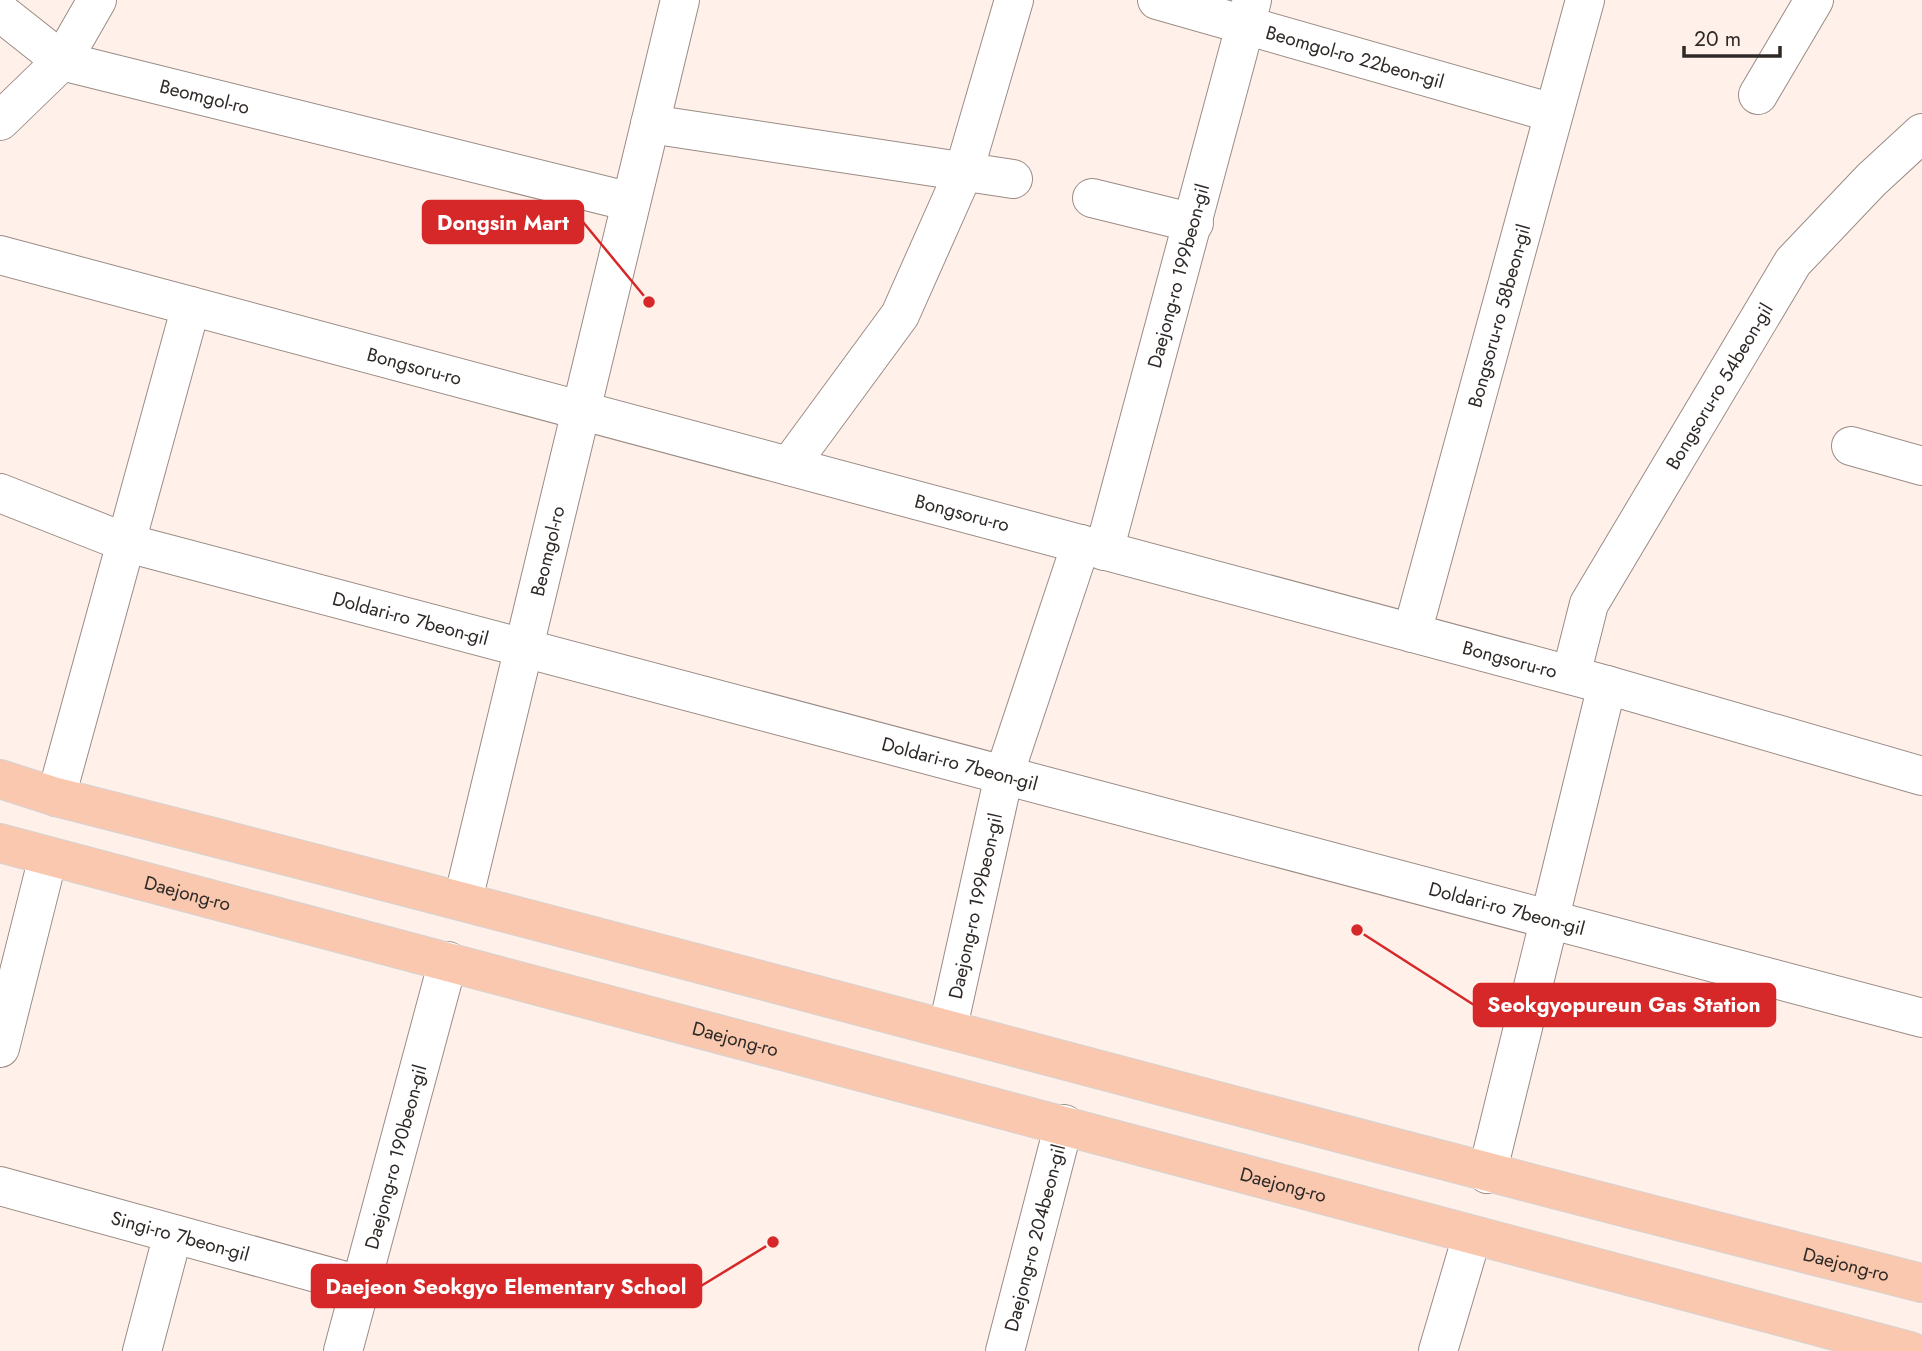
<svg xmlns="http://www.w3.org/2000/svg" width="1922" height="1351" font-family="Jost,sans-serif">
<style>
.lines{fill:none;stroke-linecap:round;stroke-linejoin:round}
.street-casing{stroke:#9a8c86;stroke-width:40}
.primary-casing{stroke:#d5d4d4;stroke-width:40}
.street{stroke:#fff;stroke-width:38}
.primary{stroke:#f9c8af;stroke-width:38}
.labels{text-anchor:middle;stroke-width:5;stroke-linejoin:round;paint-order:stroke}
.street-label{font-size:19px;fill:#2e2926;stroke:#fff0e9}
.leader{fill:none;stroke:#d62828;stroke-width:2.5}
.callout-dot{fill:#d62828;stroke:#fff0e9;stroke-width:2.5}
.callout{fill:#d62828;stroke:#d62828;stroke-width:2.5}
.callout-label{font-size:21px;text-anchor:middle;font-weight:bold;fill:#fff}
</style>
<rect width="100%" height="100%" fill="#fff0e9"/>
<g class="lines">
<defs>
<g id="street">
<path id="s1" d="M1157,0L1553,113"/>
<path id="s2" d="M0,12L62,61L631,202"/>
<path d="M1758,95L1814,0"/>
<path d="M0,121L62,61L97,0"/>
<path d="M650,124L1013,179"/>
<path d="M1092,198L1194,223"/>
<path id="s3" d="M0,255L1607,685L1922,776"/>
<path d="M1851,446L1922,466"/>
<path d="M789,466L900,315L964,171L1014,0"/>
<path id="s4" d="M0,493L127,543L1922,1018"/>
<path id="s5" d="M1104,551L1252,0"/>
<path id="s6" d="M1412,633L1585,0"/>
<path id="s7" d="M1571,675L1589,604L1793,262L1871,180L1922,133"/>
<path d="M56,797L191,306"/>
<path id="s8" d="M463,900L680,0"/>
<path id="s9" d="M948,1027L1004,775L1081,544"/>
<path d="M0,1048L48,857"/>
<path d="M1487,1174L1607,685"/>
<path id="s10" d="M0,1186L360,1285"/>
<path d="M142,1351L173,1234"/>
<path id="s11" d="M343,1351L448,961"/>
<path id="s12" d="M1005,1351L1064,1124"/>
<path d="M1438,1351L1472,1236"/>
</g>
<g id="primary">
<path id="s13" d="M0,779L56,797C679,954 1298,1127 1922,1283"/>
<path id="s14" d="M0,843L1910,1351"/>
</g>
</defs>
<use href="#street" class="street-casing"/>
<use href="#primary" class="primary-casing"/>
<use href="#street" class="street"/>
<use href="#primary" class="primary"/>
</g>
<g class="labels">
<g class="street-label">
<text dy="7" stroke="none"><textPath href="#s1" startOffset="206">Beomgol-ro 22beon-gil</textPath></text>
<text dy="7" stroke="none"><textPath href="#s2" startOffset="226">Beomgol-ro</textPath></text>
<text dy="7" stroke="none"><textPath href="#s5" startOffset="285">Daejong-ro 199beon-gil</textPath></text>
<text dy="7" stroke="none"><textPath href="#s6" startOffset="329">Bongsoru-ro 58beon-gil</textPath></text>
<text dy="7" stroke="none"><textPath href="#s3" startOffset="429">Bongsoru-ro</textPath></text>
<text dy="7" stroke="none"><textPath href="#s7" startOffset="327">Bongsoru-ro 54beon-gil</textPath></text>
<text dy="7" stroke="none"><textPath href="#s3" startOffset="996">Bongsoru-ro</textPath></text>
<text dy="7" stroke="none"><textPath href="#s8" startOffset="359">Beomgol-ro</textPath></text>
<text dy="7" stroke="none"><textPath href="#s4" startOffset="430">Doldari-ro 7beon-gil</textPath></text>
<text dy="7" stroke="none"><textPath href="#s3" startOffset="1563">Bongsoru-ro</textPath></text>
<text dy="7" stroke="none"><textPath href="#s4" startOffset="998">Doldari-ro 7beon-gil</textPath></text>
<text dy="7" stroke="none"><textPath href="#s14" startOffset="194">Daejong-ro</textPath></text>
<text dy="7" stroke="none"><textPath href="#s9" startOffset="124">Daejong-ro 199beon-gil</textPath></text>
<text dy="7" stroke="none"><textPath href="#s4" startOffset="1564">Doldari-ro 7beon-gil</textPath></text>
<text dy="7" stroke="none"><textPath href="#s14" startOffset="761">Daejong-ro</textPath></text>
<text dy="7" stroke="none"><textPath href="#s11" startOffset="201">Daejong-ro 190beon-gil</textPath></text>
<text dy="7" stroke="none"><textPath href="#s14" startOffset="1328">Daejong-ro</textPath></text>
<text dy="7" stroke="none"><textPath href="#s10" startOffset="187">Singi-ro 7beon-gil</textPath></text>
<text dy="7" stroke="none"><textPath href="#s12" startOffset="117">Daejong-ro 204beon-gil</textPath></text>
<text dy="7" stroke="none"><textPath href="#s13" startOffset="1909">Daejong-ro</textPath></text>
</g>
</g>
<path class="leader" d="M649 302L583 222M1357 930L1474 1005M773 1242L701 1286"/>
<g class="callout-dot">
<circle cx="649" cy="302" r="7"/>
<circle cx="1357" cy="930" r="7"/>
<circle cx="773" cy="1242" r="7"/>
</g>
<g class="callout">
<rect x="423" y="201" width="160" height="42" rx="7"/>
<rect x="1474" y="984" width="301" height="42" rx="7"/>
<rect x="312" y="1265" width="389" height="42" rx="7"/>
</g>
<g class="callout-label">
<text x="503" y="230">Dongsin Mart</text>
<text x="1624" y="1012">Seokgyopureun Gas Station</text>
<text x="506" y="1294">Daejeon Seokgyo Elementary School</text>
</g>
<path d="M1684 46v10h96v-10" fill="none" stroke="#2e2926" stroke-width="3.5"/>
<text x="1694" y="46" font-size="21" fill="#2e2926" stroke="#fff0e9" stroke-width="5" paint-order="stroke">20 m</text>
</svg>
